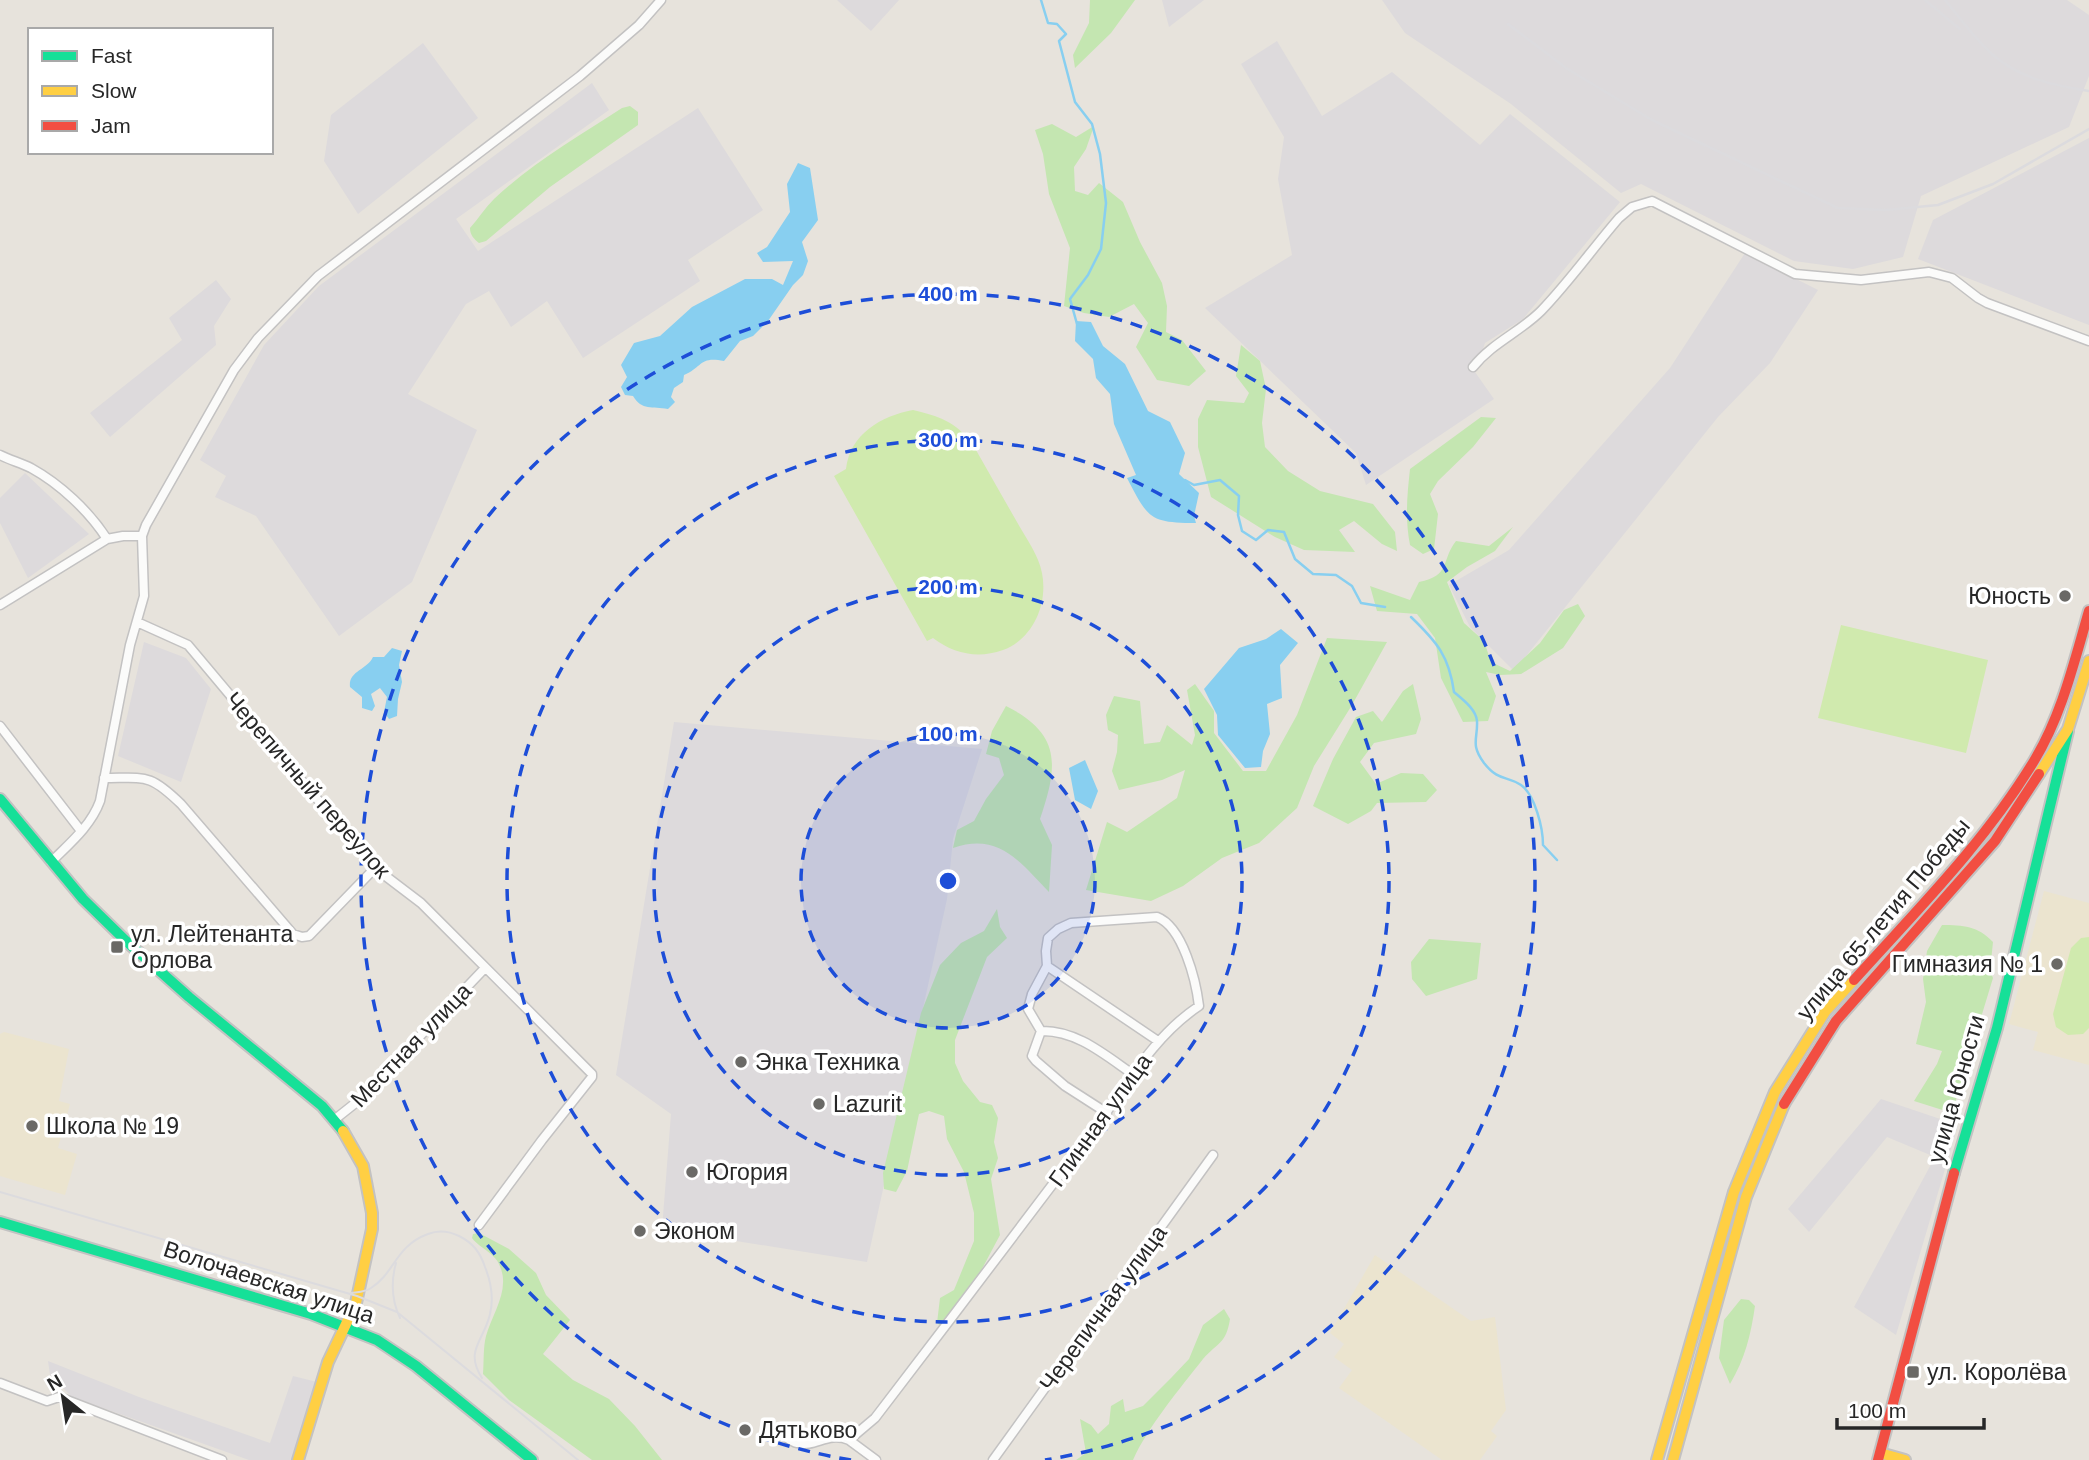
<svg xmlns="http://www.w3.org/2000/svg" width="2089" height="1460" font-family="Arial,sans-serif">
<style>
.industrial{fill:#dddadc}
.education{fill:#ebe4cf}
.green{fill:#c4e6b1}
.pitch{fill:#d0eaae}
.water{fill:#88cff0}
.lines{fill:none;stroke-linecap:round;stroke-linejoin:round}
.stream{stroke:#88cff0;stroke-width:2.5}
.street-casing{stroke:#c3c2c2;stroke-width:11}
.fast-casing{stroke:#c3c2c2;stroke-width:14}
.slow-casing{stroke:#c3c2c2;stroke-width:14}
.jam-casing{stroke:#c3c2c2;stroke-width:14}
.street{stroke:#fbfbfa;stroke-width:8}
.fast{stroke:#16e098;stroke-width:10}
.slow{stroke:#ffcf43;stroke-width:10}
.jam{stroke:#f24e42;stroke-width:10}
.tram{stroke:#dcdbde;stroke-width:2}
.rail{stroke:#dcdbde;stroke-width:2.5}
.ring{fill:none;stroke:#1d4ed8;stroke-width:3.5;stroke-dasharray:12 9}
.poi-dot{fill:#6a6966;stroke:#fff;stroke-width:2.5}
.labels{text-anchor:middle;stroke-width:7;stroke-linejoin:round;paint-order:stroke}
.poi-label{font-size:23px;fill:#272727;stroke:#fff;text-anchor:start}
.street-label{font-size:23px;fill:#272727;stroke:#fff}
.centre{fill:#1d4ed8;stroke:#fff;stroke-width:3.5}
.ring-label{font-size:21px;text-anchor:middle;font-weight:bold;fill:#1d4ed8;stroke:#fff;stroke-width:7;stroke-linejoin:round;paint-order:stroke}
</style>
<rect width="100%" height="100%" fill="#e7e3dc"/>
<path class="industrial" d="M837,0H899L871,31Z
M1162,0H1204L1169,27Z
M1382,0H2067L2089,15V76L2069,127L1921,196L1903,257L1853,269L1794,261L1641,184L1621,193L1511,104L1405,33Z
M1277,41L1322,116L1392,72L1480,145L1510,114L1620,202L1523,319L1485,343L1475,372L1494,399L1366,485L1356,453L1205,308L1292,255L1278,179L1284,137L1241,64Z
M423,43L478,118L358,214L324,161L331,115Z
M592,83L609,110L456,219L478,251L698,108L763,210L688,260L700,281L583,358L547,301L511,327L489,291L466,304L408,394L477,430L412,582L339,636L256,516L215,497L226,476L200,460L264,345L319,286Z
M2089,138V325L1918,259L1933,220Z
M1745,253L1818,290L1770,363L1718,417L1514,671L1470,627L1449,585L1509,550L1670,368Z
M216,280L231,299L214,326L216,345L110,437L90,413L182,340L169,318Z
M25,473L89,534L28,578L0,523V498Z
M144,642L186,658L211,689L181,782L118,756Z
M674,722L982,749L953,839L947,899L867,1262L662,1229L671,1114L616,1075Z
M1881,1099L1958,1125L1896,1335L1854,1307L1935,1157L1887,1137L1809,1232L1788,1209Z
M48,1361L139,1397L270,1443L293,1376L317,1382L291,1460H249L72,1397L50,1375Z"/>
<path class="education" d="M2044,891L2089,903V1065L2033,1050L2038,1032L2009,1024Z
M4,1032L69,1049L59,1101L70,1104L58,1148L77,1154L65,1195L0,1176V1034Z
M1375,1255L1471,1321L1495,1317L1506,1410L1491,1431L1497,1436L1480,1460H1442L1339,1388L1352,1370L1334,1357L1344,1344L1330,1333Z"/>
<path class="green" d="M1090,0H1135L1111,33L1075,68L1073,55L1089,23Z
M630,106L638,112V125L550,187L486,241L479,243C474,239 470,235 470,228C478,219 485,208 494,199C532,163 579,136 622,108Z
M1052,124L1076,137L1094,126L1086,149L1074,167L1075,191L1088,195L1099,183L1123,202L1140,242L1162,283L1167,306L1166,332L1182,340L1206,371L1189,386L1157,380L1136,347L1148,323L1134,304L1109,317L1084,313L1064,306L1070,248L1049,194L1043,154L1035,130Z
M1241,345L1260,361L1266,389L1262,423L1265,447L1288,471L1320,491L1373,504L1395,532L1397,551L1382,544L1354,521L1339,530L1355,552L1304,550L1275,537L1211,497L1198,447V419L1207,400L1244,403L1249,393L1236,376Z
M1481,417L1496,418L1473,447L1438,481L1430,494L1438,514L1434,549L1423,554L1410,545C1405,519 1407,496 1410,469Z
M1513,527L1495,551L1467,567L1447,582L1464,623L1484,641L1491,662L1510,671L1540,643L1564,610L1578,604L1585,616L1563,648L1521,674L1500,675L1486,672L1496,696L1488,721L1463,722L1441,678L1435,638L1417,614L1377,611L1370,586L1410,600L1419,582C1451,576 1441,560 1456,541L1489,546Z
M1327,638L1387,642L1352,705L1314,766L1297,808L1259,843L1222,858L1183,886L1151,901L1086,890L1107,822L1127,832L1177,798L1185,770L1162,780L1119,790L1112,771L1117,752L1118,735L1108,730L1106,715L1114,696L1140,701L1144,744L1160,742L1167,725L1192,745L1195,735L1187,690L1195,684L1214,711V733L1243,771H1266L1297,715Z
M1413,684L1421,719L1416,734L1374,743L1360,762L1376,784L1401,773L1423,774L1437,790L1426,802L1377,803L1371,811L1348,824L1313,806L1333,759L1356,717L1373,711L1382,722L1403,691Z
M1006,706C1062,734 1058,766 1040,819L1052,845L1049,892C1020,862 999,832 953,848L957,830L974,821L986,799L1004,775L999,758L986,754L992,731Z
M997,909L1000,927L1007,938L987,957L955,1040V1063L963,1081L980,1102L992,1105L998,1118L994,1142L998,1158L991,1179L1000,1235L975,1282L942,1327L937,1323L940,1298L954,1290L974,1241V1213L964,1172L947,1139L944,1116L929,1111L919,1114L907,1171L896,1192L884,1189L883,1173L921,1013L940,965L961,943L984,931Z
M1942,925C1963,925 1978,926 1993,942L1990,971L1993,978L1952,1113L1914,1101L1937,1064L1942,1051L1916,1044L1926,1002L1923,979L1927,951Z
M1429,939L1481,943L1477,979L1426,996L1412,979L1411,962Z
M479,1233L509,1249L536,1273L546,1295L570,1320L543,1354L573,1380L609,1399L635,1426L662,1460H592L509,1400L483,1374C484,1362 483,1348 486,1336C492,1314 509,1292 501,1269C496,1252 481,1250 472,1238L473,1234Z
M1741,1299L1749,1300L1755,1306C1751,1334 1745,1359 1730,1384L1719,1358L1724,1320Z
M1224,1309L1230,1319C1226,1344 1218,1342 1203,1359C1181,1387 1147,1428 1133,1460H1076L1086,1453L1080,1419L1091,1425L1098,1434L1109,1424L1111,1406L1123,1399L1125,1412L1143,1406L1171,1378L1189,1359L1203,1325Z"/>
<path class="pitch" d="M913,410C941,417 954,421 972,443C987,469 1002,496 1017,522C1024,535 1033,547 1038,560C1052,593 1038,637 1003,650C978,659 954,654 933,638L927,641L834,476L846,469C850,434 881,416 913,410Z
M1841,625L1988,660L1966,753L1818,718Z
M2089,937V1028L2083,1034L2068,1035L2056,1027L2053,1014L2071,948L2081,938Z"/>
<path class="water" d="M798,163L810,168L818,220L802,242L808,261L803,275L793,285L768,321L753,336L740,341L724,361C699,356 703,367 684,375L683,382L674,388L671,397L675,402L668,409C652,406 642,411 633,396L625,395L621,387L627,377L621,365L634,343L660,336L692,307L745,279H772L783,285L793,261L763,262L757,253L767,247L790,212L787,184Z
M1076,321L1091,322L1103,346L1125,364L1148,411L1170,422L1185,453L1179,474L1199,493L1194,516L1196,523C1149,523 1148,518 1127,478L1136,475L1114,424L1110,394L1096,378L1093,359L1075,341Z
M1281,629L1298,643L1280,665L1282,698L1267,704L1270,734L1263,751L1261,767L1245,768L1218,735L1217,715L1204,689L1239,648L1266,639Z
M392,648L402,651L399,665L402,682L398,699L397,716L389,719L384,712L387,697L380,688L371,694L375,706L372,711L362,708V697L350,687C348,671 367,670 373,657H384Z
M1085,760L1098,791L1091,809L1075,800L1069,768Z"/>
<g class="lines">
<path class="stream" d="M1041,0L1048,23L1057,24L1066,34L1059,41L1075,102L1092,124L1100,154L1106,203L1101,249L1088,275L1070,299L1077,324
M1185,480L1194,485L1220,480L1239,496L1238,515L1242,531L1256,540L1268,530L1284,532L1295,559L1313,574L1336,575L1352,586L1361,603L1385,607
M1411,617C1437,642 1449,656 1454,692C1462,699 1476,709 1477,721C1478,739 1470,744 1484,763C1499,782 1506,775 1521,785C1535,795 1543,828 1543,845L1557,860"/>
<defs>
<path id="street" d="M1473,367C1492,343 1520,332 1541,311C1569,282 1593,248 1619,218L1632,207L1652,201L1795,274L1861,280L1929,272L1952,278L1978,298L1987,303L2089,341
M0,455C10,460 21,463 31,468C60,484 89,511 107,539
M0,605L107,539L123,536H142
M137,622L188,645L375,868L421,903L592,1074V1077L542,1140L479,1225
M0,726L81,831
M104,778C146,778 149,773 181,804L293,934L302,937L309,936L375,868
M51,862C69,844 91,826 100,801L130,645L144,596L142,536L146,525L234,370L258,338L318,276L580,76L639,25L661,0
M1047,966L1158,1041
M1041,1031C1077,1030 1106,1056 1134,1075
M334,1120L358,1101L485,968
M0,1383L47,1401L59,1397L222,1460
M781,1434C786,1437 791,1442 797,1443C816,1448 827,1431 849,1440L875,1418C947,1324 1019,1229 1090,1135C1124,1090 1152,1037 1199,1006C1196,981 1183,927 1157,917L1071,923L1058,929L1048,938L1046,951L1047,966L1032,994L1028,1009L1041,1031L1032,1056L1036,1061L1065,1086L1107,1113
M849,1440L876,1460
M993,1460L1213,1155"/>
<path id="fast" d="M0,799L83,899L126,941L189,997L322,1106L343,1131
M1954,1173L1997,1028L2068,731
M0,1222L311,1314L377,1340L416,1366L532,1460"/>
<path id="slow" d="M2039,774L2068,729L2089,661
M1880,1453L1905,1460
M298,1460L328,1362L356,1303L372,1229V1213L363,1166L343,1131
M1657,1460L1734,1192L1775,1092L1825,1012L1854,980
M1673,1460L1746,1197L1784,1104"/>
<path id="jam" d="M1854,980C1917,910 1985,842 2034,761C2062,715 2074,662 2089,611
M1784,1104L1836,1021L1995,841L2039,774
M1878,1460L1954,1173"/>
</defs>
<use href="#street" class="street-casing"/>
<use href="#fast" class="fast-casing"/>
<use href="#slow" class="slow-casing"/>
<use href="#jam" class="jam-casing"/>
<use href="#street" class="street"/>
<use href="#fast" class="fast"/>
<use href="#slow" class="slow"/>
<use href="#jam" class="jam"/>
<path class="tram" d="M0,1192L357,1296L397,1312L578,1460
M396,1263C391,1281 392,1301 400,1318
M351,1293C358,1292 366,1292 371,1288C395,1273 395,1246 428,1234C438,1230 449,1231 459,1236C473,1243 480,1252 485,1267C491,1282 494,1298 490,1314C484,1341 464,1350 482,1378"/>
<path class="rail" d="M1925,0L1960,29
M1945,0C1960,18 1975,39 1992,54C2018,78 2056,86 2089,91
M1508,24L1566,68L1652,120L1838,208L1886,210L1938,205L1993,184L2089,129"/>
</g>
<circle cx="948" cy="881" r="147" fill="#1d4ed8" fill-opacity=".12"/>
<g class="ring">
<circle cx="948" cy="881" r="147"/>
<circle cx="948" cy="881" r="294"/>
<circle cx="948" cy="881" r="441"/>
<path d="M851 1460A587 587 0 1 1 1045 1460"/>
</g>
<g class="poi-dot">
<circle cx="2065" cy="596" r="7"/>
<rect x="110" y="940" width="14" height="14" rx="3.5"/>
<circle cx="2057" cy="964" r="7"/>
<circle cx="741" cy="1062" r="7"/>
<circle cx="819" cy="1104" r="7"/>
<circle cx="32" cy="1126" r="7"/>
<circle cx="692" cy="1172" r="7"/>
<circle cx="640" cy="1231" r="7"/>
<rect x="1906" y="1365" width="14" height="14" rx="3.5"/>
<circle cx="745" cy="1430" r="7"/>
</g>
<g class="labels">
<g class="poi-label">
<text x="2051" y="604" text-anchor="end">Юность</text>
<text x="131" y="942">ул. Лейтенанта<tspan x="131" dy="26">Орлова</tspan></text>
<text x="2043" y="972" text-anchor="end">Гимназия № 1</text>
<text x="755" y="1070">Энка Техника</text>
<text x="833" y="1112">Lazurit</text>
<text x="46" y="1134">Школа № 19</text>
<text x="706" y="1180">Югория</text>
<text x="654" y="1239">Эконом</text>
<text x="1927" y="1380">ул. Королёва</text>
<text x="759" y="1438">Дятьково</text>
</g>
<g class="street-label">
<text transform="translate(308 785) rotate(49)" y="8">Черепичный переулок</text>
<text transform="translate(1883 919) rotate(-50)" y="8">улица 65-летия Победы</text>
<text transform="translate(411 1045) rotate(-46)" y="8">Местная улица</text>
<text transform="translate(1956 1089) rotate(-74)" y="8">улица Юности</text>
<text transform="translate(1100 1120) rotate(-54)" y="8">Глинная улица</text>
<text transform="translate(269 1282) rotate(18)" y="8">Волочаевская улица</text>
<text transform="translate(1103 1308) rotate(-54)" y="8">Черепичная улица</text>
</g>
</g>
<circle cx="948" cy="881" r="10" class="centre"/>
<g class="ring-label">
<text x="948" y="301">400 m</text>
<text x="948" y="447">300 m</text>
<text x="948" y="594">200 m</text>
<text x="948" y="741">100 m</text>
</g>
<rect x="28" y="28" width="245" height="126" fill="#ffffff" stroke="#a9a9a9" stroke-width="2"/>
<rect x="42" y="51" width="35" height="10" fill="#16e098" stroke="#a9a9a9" stroke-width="2"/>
<text x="91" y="63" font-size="21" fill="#272727">Fast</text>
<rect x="42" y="86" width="35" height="10" fill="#ffcf43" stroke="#a9a9a9" stroke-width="2"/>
<text x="91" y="98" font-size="21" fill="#272727">Slow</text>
<rect x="42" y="121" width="35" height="10" fill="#f24e42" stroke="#a9a9a9" stroke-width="2"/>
<text x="91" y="133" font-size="21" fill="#272727">Jam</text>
<g transform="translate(63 1397) rotate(330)" stroke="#ffffff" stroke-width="5" paint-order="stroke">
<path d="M0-5L12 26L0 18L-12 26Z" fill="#272727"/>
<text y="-10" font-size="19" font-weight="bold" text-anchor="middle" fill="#272727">N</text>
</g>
<path d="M1837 1418v10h147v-10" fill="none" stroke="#272727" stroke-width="3.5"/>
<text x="1848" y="1418" font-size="21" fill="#272727" stroke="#ffffff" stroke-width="5" paint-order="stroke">100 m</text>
</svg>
